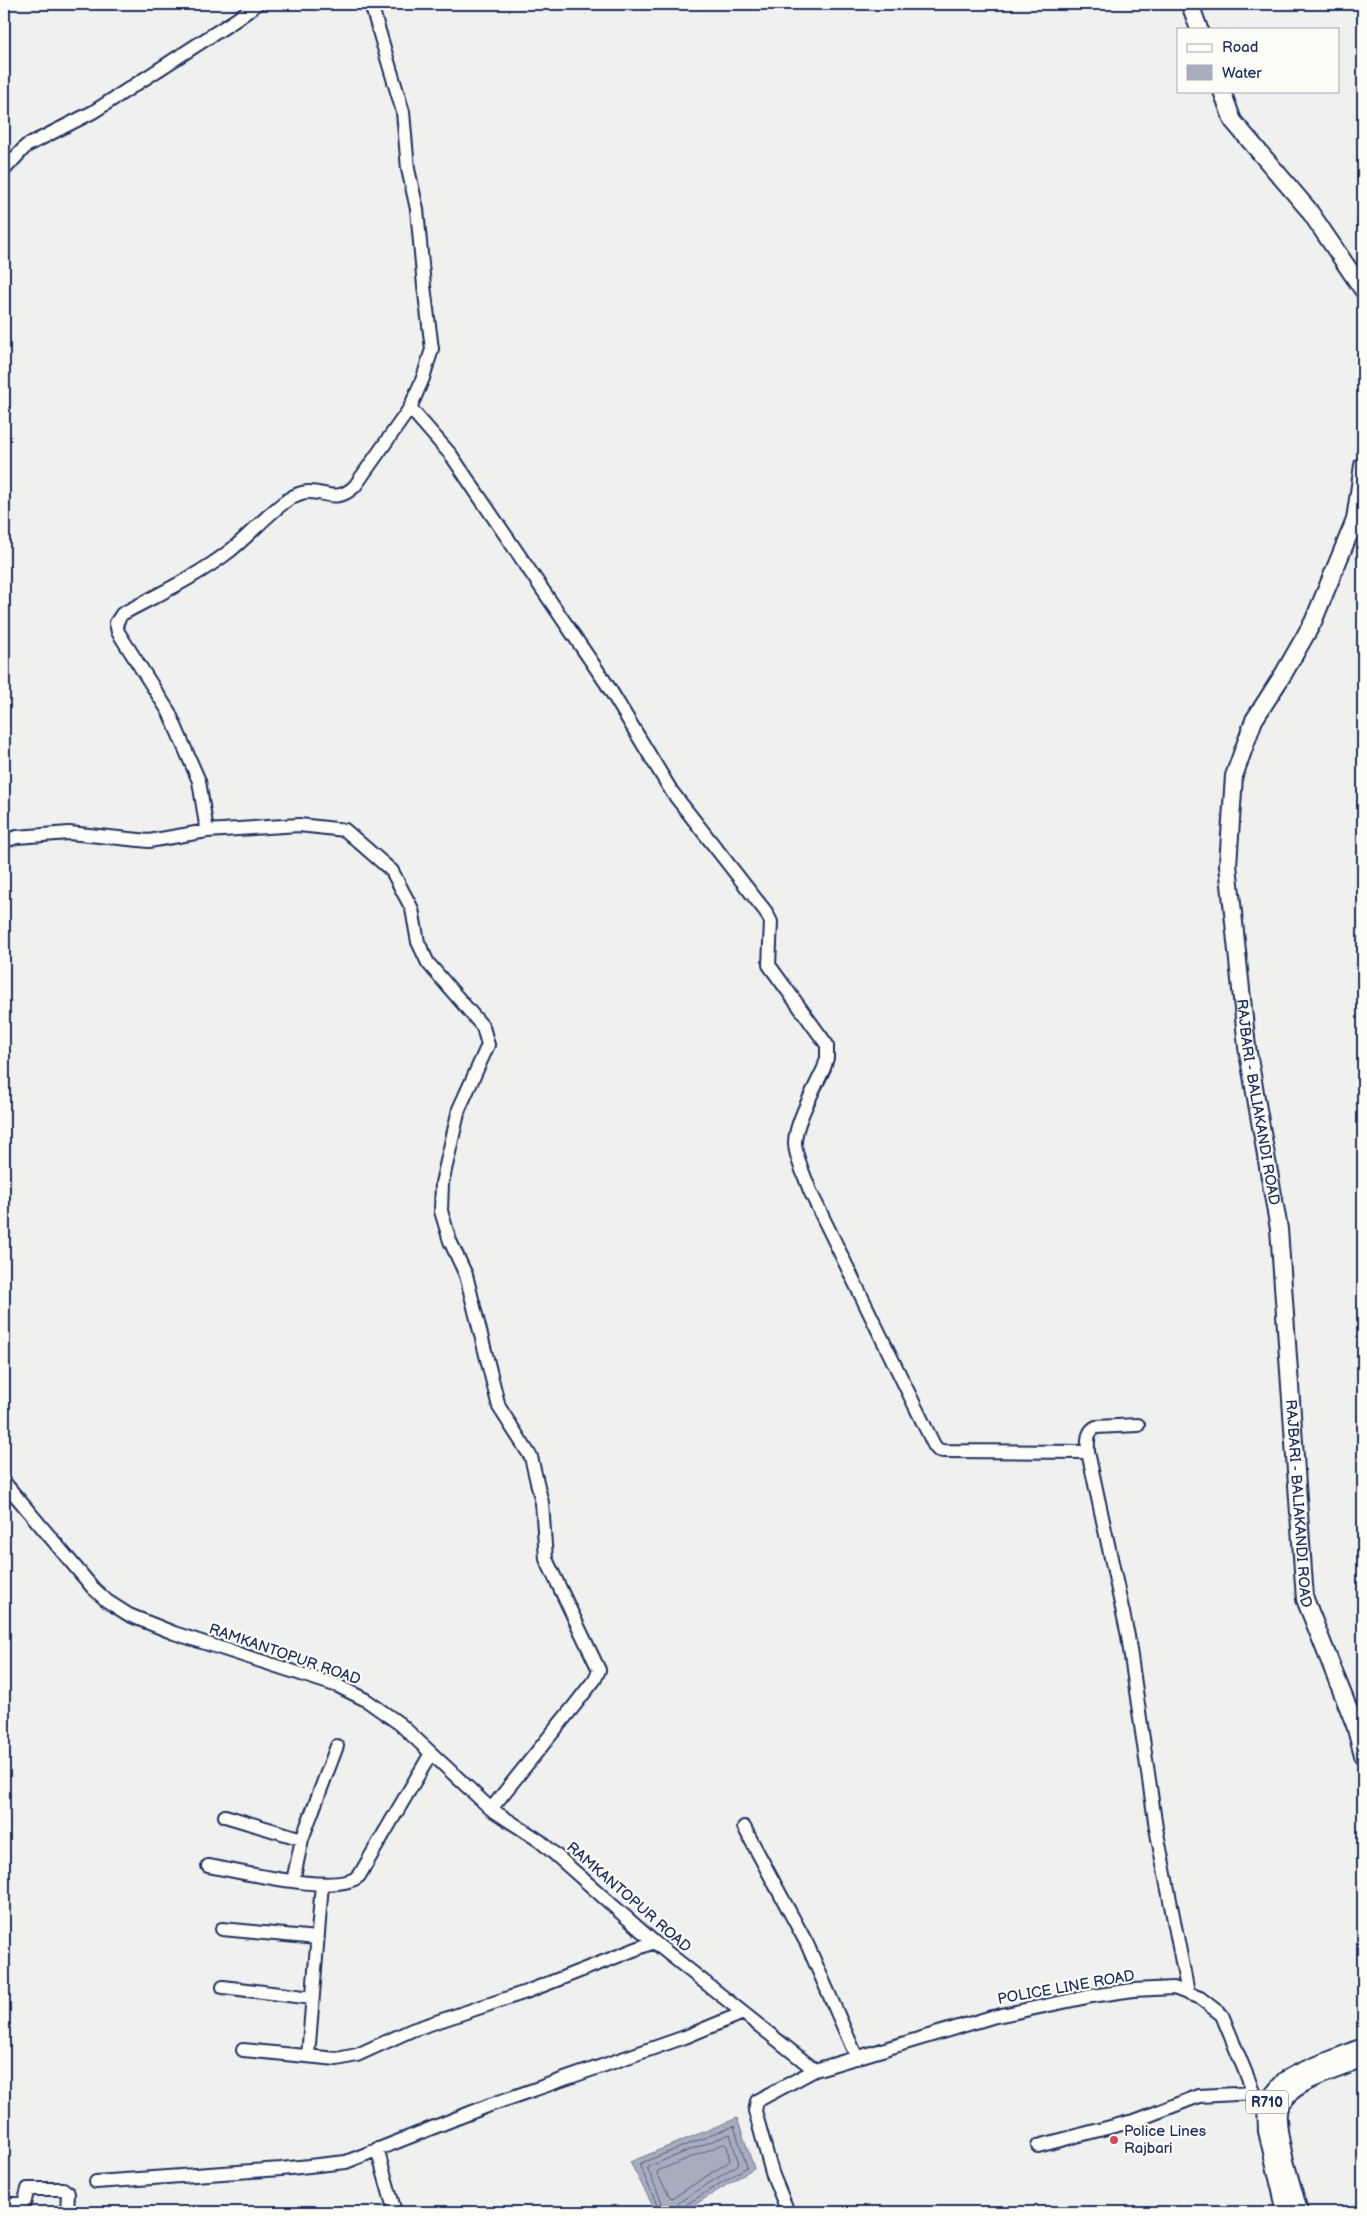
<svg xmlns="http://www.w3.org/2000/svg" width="1367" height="2216" font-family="'Balsamiq Sans',sans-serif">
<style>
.water{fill:#a7adbd;stroke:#6f7b97}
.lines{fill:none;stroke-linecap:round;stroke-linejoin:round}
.shore{stroke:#536184;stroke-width:1}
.minor-casing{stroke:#1b2f5e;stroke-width:16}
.major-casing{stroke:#1b2f5e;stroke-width:20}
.minor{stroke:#fdfcf7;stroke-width:12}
.major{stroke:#fdfcf7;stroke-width:16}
.poi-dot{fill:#d1495b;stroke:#fdfcf7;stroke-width:2}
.labels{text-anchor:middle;stroke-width:4.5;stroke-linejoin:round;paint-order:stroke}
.shield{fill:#fdfcf7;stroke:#5f6c8c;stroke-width:1}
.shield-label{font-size:14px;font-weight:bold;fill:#1b2f5e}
.street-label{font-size:15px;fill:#1b2f5e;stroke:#fdfcf7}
.poi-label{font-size:15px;fill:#1b2f5e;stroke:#fdfcf7;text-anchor:start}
</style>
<rect width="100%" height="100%" fill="#f0f0ee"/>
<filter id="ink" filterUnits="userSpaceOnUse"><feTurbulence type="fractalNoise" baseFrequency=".02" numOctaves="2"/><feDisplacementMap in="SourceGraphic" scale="10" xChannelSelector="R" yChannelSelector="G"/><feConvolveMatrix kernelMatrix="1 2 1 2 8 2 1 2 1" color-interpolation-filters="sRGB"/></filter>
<g filter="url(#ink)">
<path class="water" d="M1363,883V912C1356,902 1356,892 1363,883Z
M737,2118L754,2168L683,2212H656L630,2162Z"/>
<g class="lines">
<path class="shore" d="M724,2144L727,2146L730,2161L673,2198L670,2197L657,2174L658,2171Z
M660,2212L639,2164L734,2126L747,2167L684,2206L682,2212
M666,2212L647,2167L730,2134L739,2164L681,2201L677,2205L675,2212"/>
<defs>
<path id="minor" d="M371,4L403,112L408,169L417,209L424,286L432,349L423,378L410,408L355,486C330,510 318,479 289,499C268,513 251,534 231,550C198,576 159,594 122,614L116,623L118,632L169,712L199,781L207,831L299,825L345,830L392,871L412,909L418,942L428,963L483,1027L488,1045L459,1109L442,1183L441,1211L450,1241L466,1275L499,1407L531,1457L542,1503L546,1559L599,1670L595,1679L574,1706L491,1809
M4,170L26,146L93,112L237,19L257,4
M410,408L451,455L606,683L672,792L766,912L771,922L769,965L827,1045V1058L824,1068C816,1086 795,1123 795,1142C795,1157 805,1176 810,1191L934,1445L938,1450L943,1451L1088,1452L1128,1636L1156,1828L1188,1993
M4,841L17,837L69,833L149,841L207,831
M1088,1452C1088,1442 1086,1432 1096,1427L1138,1425
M4,1482L93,1588L107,1601L129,1615L174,1633L338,1686L366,1700L400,1724L491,1809L540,1841L654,1942L815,2070
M225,1816L302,1839
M744,1827L807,1944L857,2058
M208,1866C239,1871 336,1896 359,1876L430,1755
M293,1881L302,1839L337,1746
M222,1929L317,1938
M223,1987L312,1998
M243,2050L337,2059L357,2055L412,2030L526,1992L654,1942
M308,2056L322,1884
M1038,2146L1137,2120L1199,2096L1254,2093
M377,2149L395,2212
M96,2182L281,2169L346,2162L490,2105L685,2037L743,2013
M4,2204H24L28,2189H63L68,2193L67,2212
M788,2212L772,2173L755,2111L757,2101L815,2070L992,2017L1092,1996L1133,1990L1174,1988L1200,1998L1222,2015L1254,2093L1266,2103"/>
<g id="major">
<path d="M1190,4L1199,29"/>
<path d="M1222,91L1233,121L1308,209L1363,290"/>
<path id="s1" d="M1363,465L1355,520L1313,622L1284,673L1254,720L1234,776L1228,865L1247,1047L1279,1229L1305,1599L1355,1725L1363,1756"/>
<path d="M1286,2212L1267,2131L1266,2103L1285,2080L1302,2071L1363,2047"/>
<path d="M1299,2212C1292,2184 1279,2147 1278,2119C1277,2111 1279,2104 1285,2098C1300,2079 1341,2069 1363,2059"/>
</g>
</defs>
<use href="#minor" class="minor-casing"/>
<use href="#major" class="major-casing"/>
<use href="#minor" class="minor"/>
<use href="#major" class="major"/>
</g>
</g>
<circle class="poi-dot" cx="1114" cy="2140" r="5"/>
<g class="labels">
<rect class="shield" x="1246" y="2090.5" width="42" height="23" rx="4"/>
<g class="shield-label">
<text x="1267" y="2107">R710</text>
</g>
<g class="street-label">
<text dy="5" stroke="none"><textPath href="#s1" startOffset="668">RAJBARI - BALIAKANDI ROAD</textPath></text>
<text dy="5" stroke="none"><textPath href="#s1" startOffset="1072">RAJBARI - BALIAKANDI ROAD</textPath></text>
<text transform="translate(285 1654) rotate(19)" y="5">RAMKANTOPUR ROAD</text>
<text transform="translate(629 1897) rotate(41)" y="5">RAMKANTOPUR ROAD</text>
<text transform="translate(1066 1987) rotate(-10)" y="5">POLICE LINE ROAD</text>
</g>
<g class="poi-label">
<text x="1124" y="2136">Police Lines<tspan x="1124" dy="17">Rajbari</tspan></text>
</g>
</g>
<rect width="1367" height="2216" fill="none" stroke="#fdfcf7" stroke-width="20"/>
<rect x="10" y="10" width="1347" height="2196" fill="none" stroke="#1b2f5e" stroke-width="2" filter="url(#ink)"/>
<rect x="1177" y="28" width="162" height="65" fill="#fdfcf7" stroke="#a3aaba"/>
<rect x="1187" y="44" width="25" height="8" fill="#fdfcf7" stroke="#a3aaba"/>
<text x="1222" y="52" font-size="15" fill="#1b2f5e">Road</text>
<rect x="1187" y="65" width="25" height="15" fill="#a7adbd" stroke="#a3aaba"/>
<text x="1222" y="78" font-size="15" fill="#1b2f5e">Water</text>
</svg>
